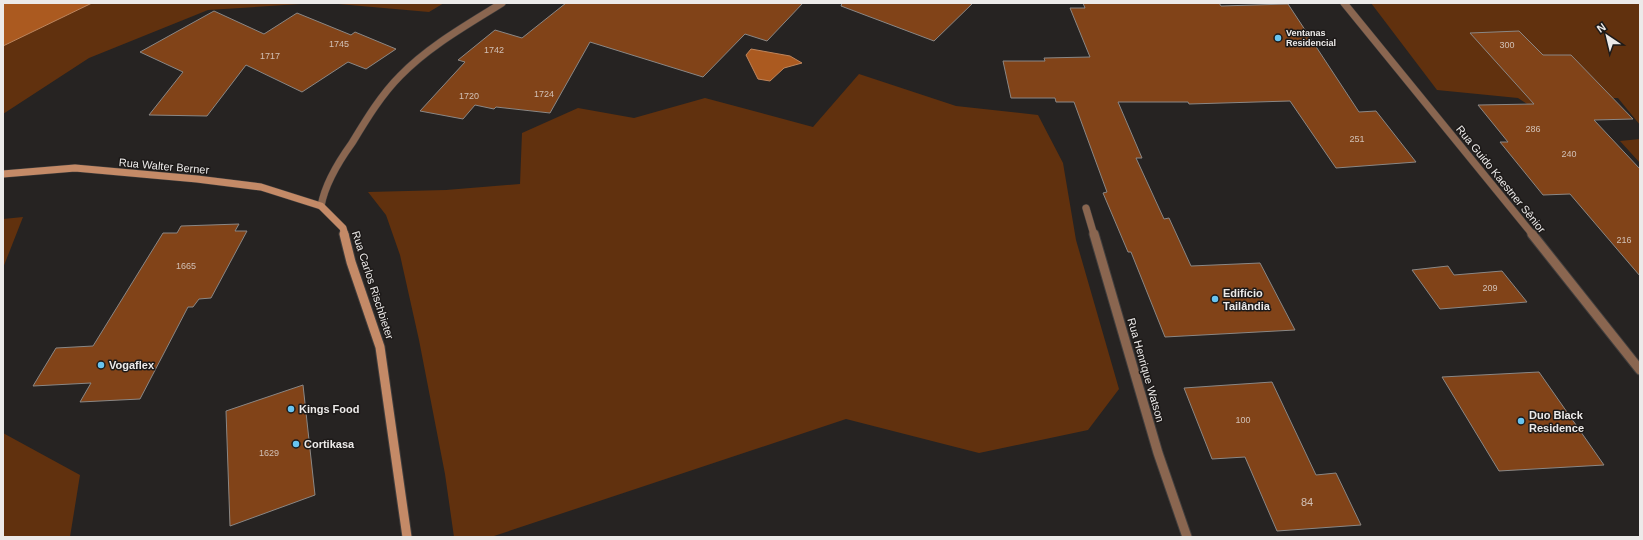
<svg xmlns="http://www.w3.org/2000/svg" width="1643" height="540" font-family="Arial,sans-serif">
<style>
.green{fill:#61310e}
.water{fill:#ab5a20;stroke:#be855c}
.building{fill:#814318;stroke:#8a8785}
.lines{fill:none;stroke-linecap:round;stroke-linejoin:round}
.street-far1-casing{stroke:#423f3e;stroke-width:8}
.street-casing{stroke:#423f3e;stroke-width:11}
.secondary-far1-casing{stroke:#423f3e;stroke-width:8}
.secondary-casing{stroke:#423f3e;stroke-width:11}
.street-far1{stroke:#8a6650;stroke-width:7}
.street{stroke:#8a6650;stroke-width:9}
.secondary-far1{stroke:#c48a67;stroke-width:7}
.secondary{stroke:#c48a67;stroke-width:9}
.poi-dot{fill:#68c4f0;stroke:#1d1a19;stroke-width:1.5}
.labels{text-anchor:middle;stroke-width:3;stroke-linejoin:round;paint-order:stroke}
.far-poi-label{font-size:9px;font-weight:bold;fill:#eceae9;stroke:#1d1a19;text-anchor:start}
.number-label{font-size:9px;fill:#d1c0b5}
.street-label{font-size:11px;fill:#eceae9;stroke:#1d1a19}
.poi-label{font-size:11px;font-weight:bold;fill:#eceae9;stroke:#1d1a19;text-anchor:start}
.near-number-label{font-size:11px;fill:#d1c0b5}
</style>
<rect width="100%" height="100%" fill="#262322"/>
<path class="green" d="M92,3H316L208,10L89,58L3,114V46Z
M327,3H444L429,12Z
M1371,3H1640V125L1618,98H1580L1554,122L1518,98L1437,90Z
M859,74L956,106L1038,115L1063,163L1076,240L1119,389L1088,430L979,453L846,419L491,537H454L445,474L419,340L400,255L386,215L368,192L446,190L520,184L522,133L578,108L634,118L705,98L813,127Z
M1640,139V163L1620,141Z
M23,217L3,268V219Z
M3,433L80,475L70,537H3Z"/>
<path class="water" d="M3,3H92L3,46Z
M751,49L790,56L802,63L784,68L770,81L758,79L746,55Z"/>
<path class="building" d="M566,3H803L767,41L745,34L703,77L590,42L550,113L496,107L494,109L475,105L463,119L420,111L465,62L458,60L495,30L522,38Z
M842,3H973L934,41L841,6Z
M1083,3H1219L1221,6L1288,4L1359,112L1376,111L1416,162L1336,168L1290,101L1189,104L1188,102H1118L1142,158H1136L1164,219L1169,218L1191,266L1260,263L1295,330L1165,337L1131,252H1128L1103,193L1107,192L1074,102H1056L1055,98H1011L1003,61H1045L1044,58L1090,57L1070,8H1085Z
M214,11L264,34L297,13L351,35L355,32L396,49L366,69L348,62L302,92L246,65L207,116L149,115L183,72L140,52Z
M1519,31L1543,55H1571L1633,119L1594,120L1640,169V276L1570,194L1543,195L1500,142H1508L1478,105L1534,104L1470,33Z
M239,224L235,231H247L211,298L199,299L193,307H188L140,399L80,402L91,383L33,386L56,348L93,346L163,233H177L181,226Z
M1448,266L1454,275L1502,271L1527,302L1440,309L1412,270Z
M1539,372L1604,465L1499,471L1442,377Z
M1272,382L1316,475L1336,473L1361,525L1277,531L1245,457L1212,459L1184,388Z
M303,385L315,495L230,526L226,411Z"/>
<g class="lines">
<defs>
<path id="street-far1" d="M1344,3L1533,235
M321,206C325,184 339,161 352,143C366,120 381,95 400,76C429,46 467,25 502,3
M1086,208L1094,235"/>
<path id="street" d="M1094,234L1158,453L1187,537
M1532,234L1640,370"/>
<path id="secondary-far1" d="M3,174L75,168L197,179L261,187L321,206L343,228L345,235"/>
<path id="secondary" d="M344,234L351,262L380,347L407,537"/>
</defs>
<use href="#street-far1" class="street-far1-casing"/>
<use href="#street" class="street-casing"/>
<use href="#secondary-far1" class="secondary-far1-casing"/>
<use href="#secondary" class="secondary-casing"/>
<use href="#street-far1" class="street-far1"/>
<use href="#street" class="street"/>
<use href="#secondary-far1" class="secondary-far1"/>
<use href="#secondary" class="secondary"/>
</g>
<g class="poi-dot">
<circle cx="1278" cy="38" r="4"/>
<circle cx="1215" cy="299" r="4"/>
<circle cx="101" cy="365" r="4"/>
<circle cx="291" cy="409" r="4"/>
<circle cx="1521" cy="421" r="4"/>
<circle cx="296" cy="444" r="4"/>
</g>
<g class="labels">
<g class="far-poi-label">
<text x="1286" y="36">Ventanas<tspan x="1286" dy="10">Residencial</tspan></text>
</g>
<g class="number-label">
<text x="339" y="47">1745</text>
<text x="1507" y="48">300</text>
<text x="494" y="53">1742</text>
<text x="270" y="59">1717</text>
<text x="544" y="97">1724</text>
<text x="469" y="99">1720</text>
<text x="1533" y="132">286</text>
<text x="1357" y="142">251</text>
<text x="1569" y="157">240</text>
<text x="1624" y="243">216</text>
<text x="186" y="269">1665</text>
<text x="1490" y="291">209</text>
<text x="1243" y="423">100</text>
<text x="269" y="456">1629</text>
</g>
<g class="street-label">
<text transform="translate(164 166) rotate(5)" y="4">Rua Walter Berner</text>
<text transform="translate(1501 179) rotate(51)" y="4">Rua Guido Kaestner Sênior</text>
<text transform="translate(373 285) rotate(72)" y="4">Rua Carlos Rischbieter</text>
<text transform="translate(1146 370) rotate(74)" y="4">Rua Henrique Watson</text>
</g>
<g class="poi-label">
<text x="1223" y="297">Edifício<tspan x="1223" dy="13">Tailândia</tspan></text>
<text x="109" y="369">Vogaflex</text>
<text x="299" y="413">Kings Food</text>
<text x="1529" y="419">Duo Black<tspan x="1529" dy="13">Residence</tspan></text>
<text x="304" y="448">Cortikasa</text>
</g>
<g class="near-number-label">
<text x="1307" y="506">84</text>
</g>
</g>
<rect width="1643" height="540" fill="none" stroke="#eceae9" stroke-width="8"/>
<g transform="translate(1607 36) rotate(325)" stroke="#1d1a19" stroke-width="3" paint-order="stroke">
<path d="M0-3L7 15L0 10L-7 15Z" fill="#eceae9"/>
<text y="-6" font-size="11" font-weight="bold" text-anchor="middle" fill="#eceae9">N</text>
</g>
</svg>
